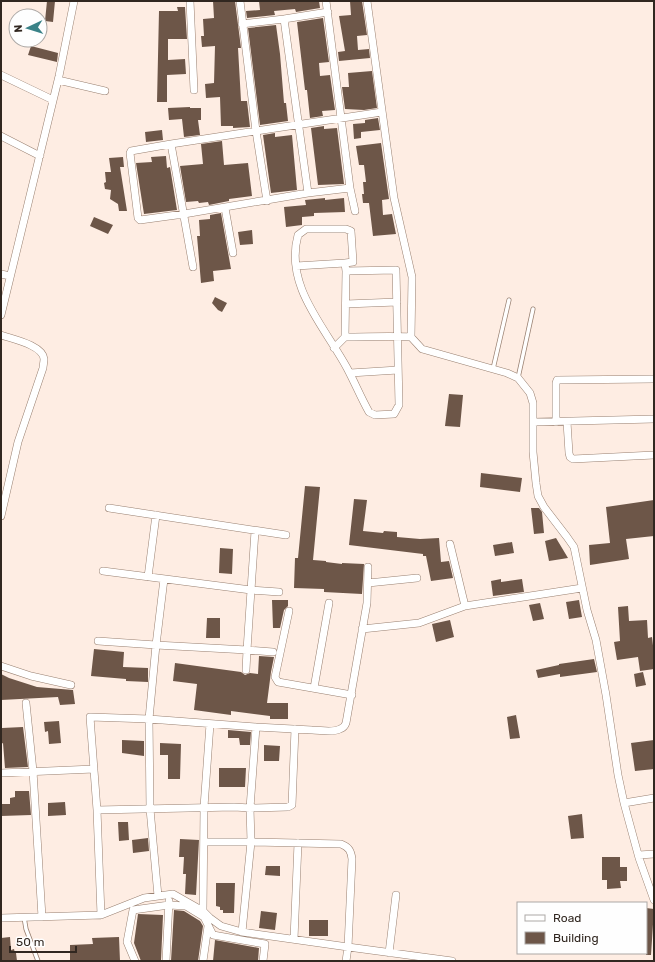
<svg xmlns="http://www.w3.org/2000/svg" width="655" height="962" font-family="Rubik,sans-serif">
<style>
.building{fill:#6d5648}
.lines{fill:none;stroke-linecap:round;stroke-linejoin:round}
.service-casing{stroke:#998071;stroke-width:5}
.minor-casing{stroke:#998071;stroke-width:8}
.service{stroke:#fff;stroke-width:3.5}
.minor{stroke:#fff;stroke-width:7}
</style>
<rect width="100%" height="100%" fill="#feede3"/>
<path class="building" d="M47,1H55L53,22L45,21Z
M213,1H235L241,48H238L241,101H247L250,127L233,128V126H221L220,97L206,98L205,84L214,83L215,46L202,47L201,36H204L203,19L214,18Z
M259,1H319L320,8L296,12L295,9L274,11L275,15L247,18L246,11L260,10Z
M350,1H362L367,35L357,36L358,50L369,49L370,58L339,61L338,52L345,51L339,16L351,15Z
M177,7H185L187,39H168V60L185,59L186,74L167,75V102H157L159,11H178Z
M323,18L329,62L319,63L320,76L330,75L335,110L322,111L323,116L310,118L307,90H305L297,22Z
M276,25L280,54L284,103H286L288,121L260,125L248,28Z
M31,46L58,53L57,62L28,55Z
M372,71L377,108L364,110L345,109L342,87H349L348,73Z
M190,107V108H201V120H198L200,135L184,137L182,119L169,120L168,108Z
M378,118L380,130L361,132V138L354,139L353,124L365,123V120Z
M324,126V129L337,128L344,184L318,185L311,128Z
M162,130L163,140L146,142L145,132Z
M275,133V137L292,135L297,190L271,193L263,135Z
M222,141L224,165L248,163L252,196L229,199V201L209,205L208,202L199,203L198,201L186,202L180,166L203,164L201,144Z
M381,143L389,199L382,200L383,215L392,214L396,234L373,236L369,203H363L362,194H364L363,182H366L364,165H359L356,146Z
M166,156L167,168L170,167L177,210L144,214L136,163L152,162L151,157Z
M123,157L124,167H120L127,211H119L118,204L110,199L111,190L105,189L104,183L106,182L105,172H111L109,158Z
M325,198V200L344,198L345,212L314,213V216L302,217V225L286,227L284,207L306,205L305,200Z
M221,213L231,269L213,271L214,281L201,283L197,236H200L199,220L210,219V215Z
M94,217L113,225L108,234L90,226Z
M252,230L253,244L240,245L238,232Z
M215,297L227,303L222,312L218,310L212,303Z
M449,394L463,395L460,427L445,426Z
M481,473L522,478L520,492L480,487Z
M305,486L320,487L313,560L326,561V562L342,564V563L364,564L362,594L324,592V589L294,588L295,558H298Z
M354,499L367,500L363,531L383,533L384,531L397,532V537L420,539L439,538L441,562L449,561L453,578L431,581L426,556H423V554L349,545Z
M654,500V536L626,539L629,559L590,565L589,545L610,543L606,507Z
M531,508H539L542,512L544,533L534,534Z
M556,538L568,558L549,561L545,541Z
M512,542L514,553L495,556L493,545Z
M220,548L233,549L232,574L219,573Z
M501,579V582L522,579L524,592L493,596L491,581Z
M272,600H288V606L284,610L280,628H273Z
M579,600L582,617L569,619L566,602Z
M540,603L544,619L533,621L529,605Z
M628,606L629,621L647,620L648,638L652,637L654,654V669L640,671L638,657L617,660L614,642L620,641L618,607Z
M207,618H220V638H206Z
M450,620L454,637L436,642L432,624Z
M94,649L124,652L123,667L148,668V682L126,681V679L91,676Z
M259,656L274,657L271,672L267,703H288V719H270V716L231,711V715L194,710L197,684L173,681L175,663L241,672L245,675L250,673L258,674Z
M594,659L597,672L560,677V674L538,678L536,670L559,665V664Z
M643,672L646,685L636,687L634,674Z
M1,674L9,678L37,687L73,690L75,704L60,705L58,697L1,700Z
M516,715L520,738L510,739L507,717Z
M59,721L61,743L49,744L48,731L45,732L44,722Z
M23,727L28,767L5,768L3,743L1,744V730H2V728Z
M228,730L251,732L250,745H240L239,738H228Z
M122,740L144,741V756L122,753Z
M654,740V769L635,771L631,743Z
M160,743L181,744L180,779H168V755H160Z
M264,745L280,746L279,761H264Z
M219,768H246L245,787H219Z
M15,791H29L31,815L1,816L2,804H10V798L15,797Z
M65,802L66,815L48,816V803Z
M582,814L584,838L571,839L568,816Z
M118,822H128L129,840L119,841Z
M148,838L149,851L133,853L132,840Z
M180,839L199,840L196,895L185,894L186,874H183L184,857H179Z
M602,857H620V867H627V881H620L621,888L607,889V880H602Z
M266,866H280V876L265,875Z
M216,883H235L234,913H223V910H220V907L216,906Z
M646,908L654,909L651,955H646Z
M174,910L184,911L200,921L203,926L198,961H171Z
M261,911L277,913L275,930L259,928Z
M138,914L163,915L161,961H141L134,943Z
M309,920H328V936H309Z
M10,937L11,950L14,949L15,953H16L17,961H1V938Z
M119,937L120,961H93V960H70V945L93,944L92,938Z
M215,940L259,948L258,961H213Z"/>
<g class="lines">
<defs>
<path id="service" d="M493,369L509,300
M518,378L533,309
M24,917L26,929L38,961"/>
<path id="minor" d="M190,1L194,90
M326,1L350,188L355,211
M367,1L394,198L412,277L411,337L422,349L507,373L518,378L530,393L533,403V452L536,483L538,496L544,507L567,537L574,547L587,610L596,640L606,695L618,775L624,803L639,858L654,900
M284,19L308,193
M242,24L284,19L328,12
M1,75L53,100
M58,80L105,91
M1,136L40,156
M171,144L131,151L130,153L138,218L140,220L184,214L308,193L350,188
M267,201L256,131L382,112
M225,208L233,253
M296,266L345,263
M193,267L171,144L256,131L240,1
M346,271L345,263L353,262L351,231L346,229H306L298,235C284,286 325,327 347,368C355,383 361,398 369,412L375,415L394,414L399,405L396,270L346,271L345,337C367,337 390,336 411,337
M1,274L10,276
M346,304L397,302
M1,315L59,76L74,1
M1,335C12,339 43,345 44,359C44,362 43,366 43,368L18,442L1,516
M334,348L345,337
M350,373L398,370
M533,422L654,419
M556,422V383L557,380L654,379
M567,422L569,453L570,457L573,459L654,455
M109,508L286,535
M255,531L251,590L279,592
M450,544L465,606
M103,571L251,590L247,650L156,645L149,719L150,809L158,896
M148,577L156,515
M368,583L417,578
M289,611L275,677L278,682L352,695
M362,629L419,623L465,606L582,588
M98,641L156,645L164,579
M1,666L31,676L71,685
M246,670L247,650L273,652
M314,688L329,603
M26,703L33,771L42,917
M295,729L292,805L288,807L250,808L256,727C275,728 293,729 312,730C321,730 332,733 340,729C343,728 345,726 346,723L367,603L368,567
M1,773L94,769
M624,803L654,798
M97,810L234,807L250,808L251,842L341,844C349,847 351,851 352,859L348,947L452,961
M204,842H251L242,932
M639,855L654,854
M133,910L169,905L186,906L204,917L213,935L265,944L263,961
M133,910L127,942L135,961
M203,911L204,807L210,724
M101,915L144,898L173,894L203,911L210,918L221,926L242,932L348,947L346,961
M1,918L101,915L97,810L90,717L149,719L256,727
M294,939L298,843
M389,953L396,895
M166,961L169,901
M203,961L208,926"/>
</defs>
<use href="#service" class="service-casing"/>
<use href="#minor" class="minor-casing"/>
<use href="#service" class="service"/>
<use href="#minor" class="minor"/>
</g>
<rect width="655" height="962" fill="none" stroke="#312720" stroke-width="4"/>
<rect x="517" y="902" width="130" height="52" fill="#fefefe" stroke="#aca8a5"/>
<rect x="525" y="915" width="20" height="6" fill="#ffffff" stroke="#aca8a5"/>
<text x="553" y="922" font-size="12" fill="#312720">Road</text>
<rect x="525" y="932" width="20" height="12" fill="#6d5648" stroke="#aca8a5"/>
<text x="553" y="942" font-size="12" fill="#312720">Building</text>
<g transform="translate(28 28) rotate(266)"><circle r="19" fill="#fefefe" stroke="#aca8a5"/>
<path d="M0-3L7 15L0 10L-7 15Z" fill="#3a8287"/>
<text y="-6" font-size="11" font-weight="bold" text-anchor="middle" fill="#312720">N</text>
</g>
<path d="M10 946v6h66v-6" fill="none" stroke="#312720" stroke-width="2"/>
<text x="16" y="946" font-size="12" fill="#312720" stroke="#fefefe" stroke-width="3" paint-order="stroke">50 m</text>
</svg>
